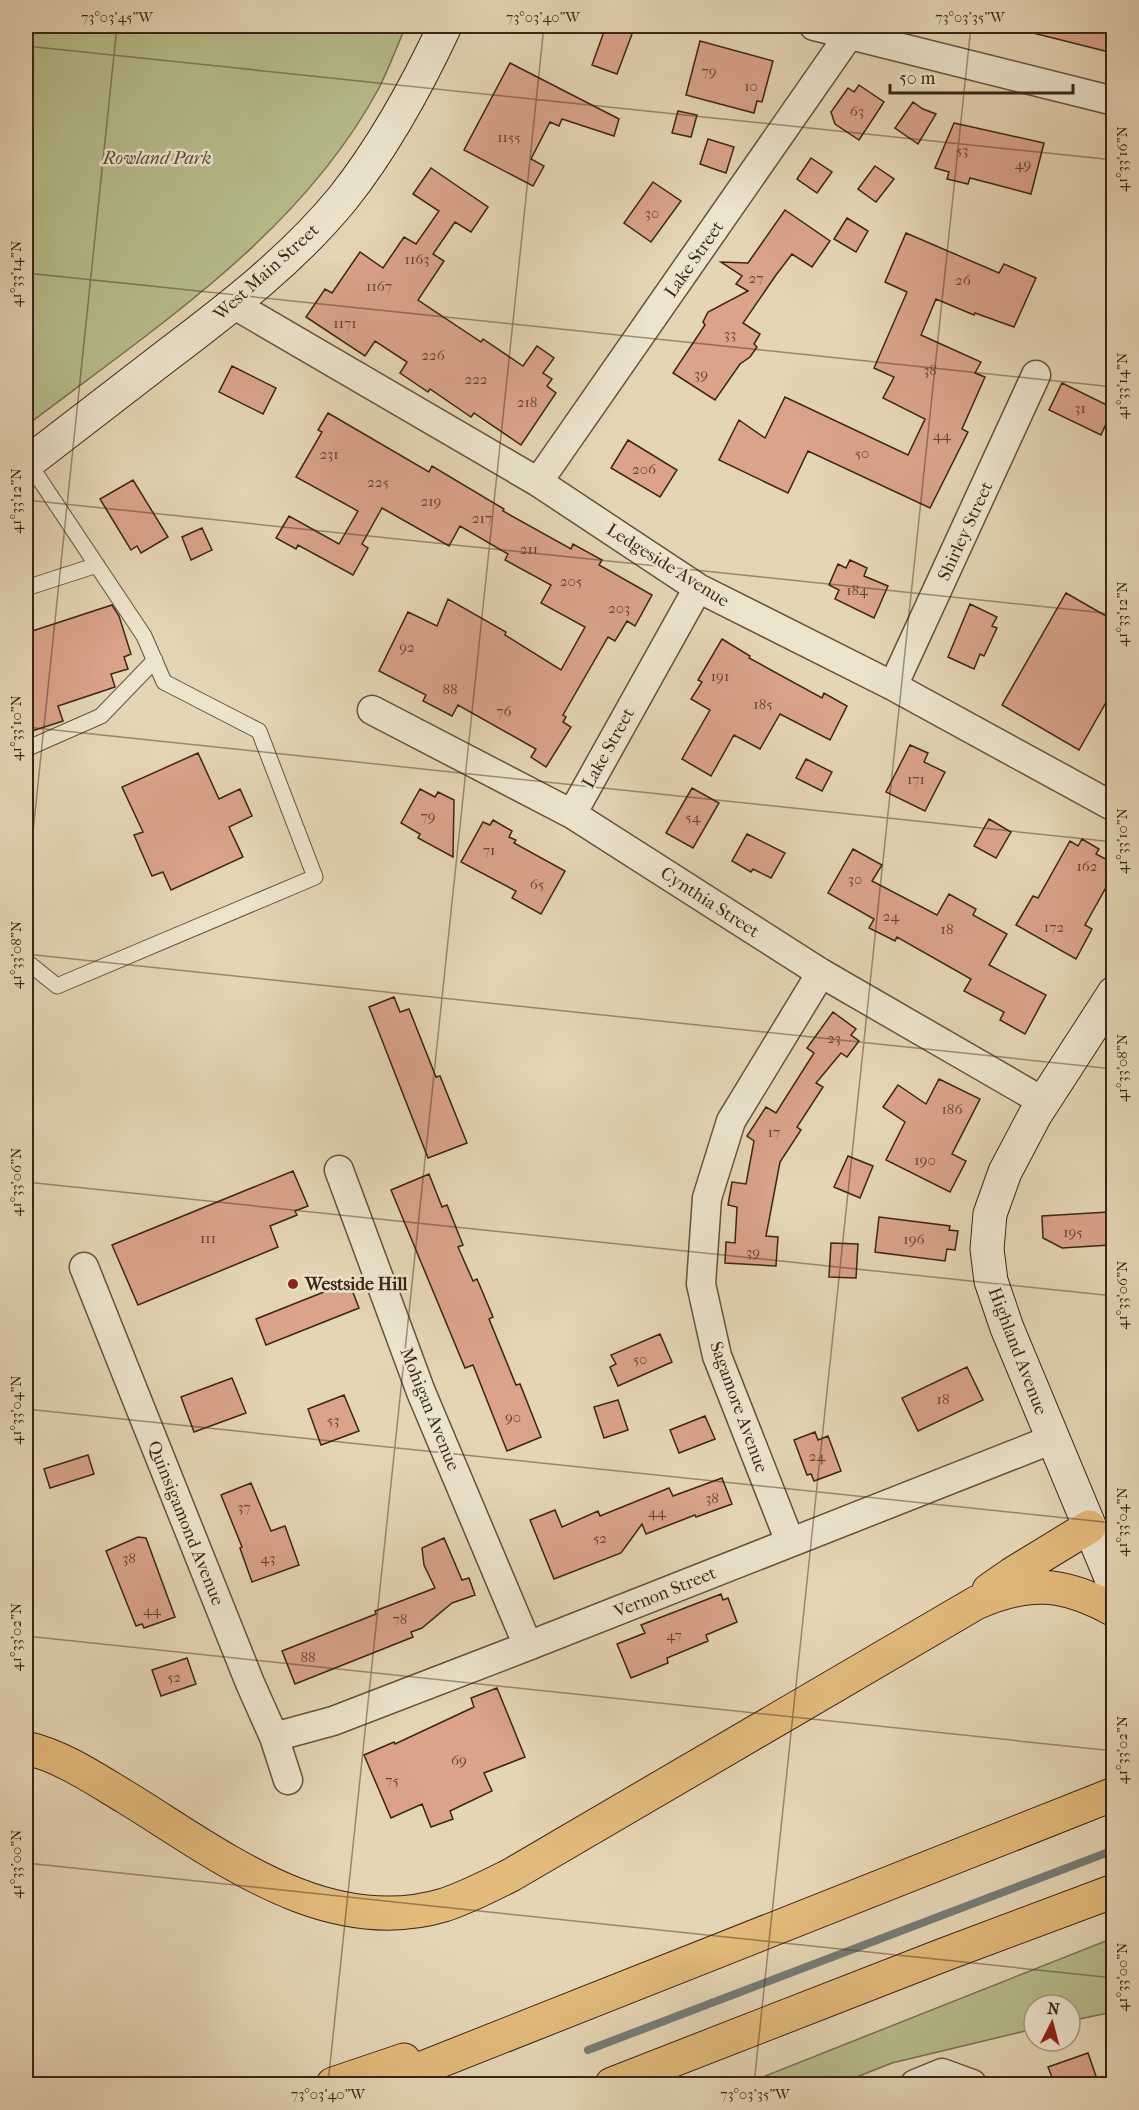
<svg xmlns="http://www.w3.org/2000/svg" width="1139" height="2110" font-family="'IM FELL French Canon',serif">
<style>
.green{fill:#b7bc8b;stroke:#797050;stroke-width:1.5}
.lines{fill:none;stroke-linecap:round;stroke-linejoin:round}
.stream{stroke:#757c77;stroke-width:8}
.building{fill:#daa38a;stroke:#3b2514;stroke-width:1.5}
.service-casing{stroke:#65513c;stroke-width:17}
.minor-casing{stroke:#65513c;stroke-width:31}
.secondary-casing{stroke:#3b2514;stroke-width:35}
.motorway-casing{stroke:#3b2514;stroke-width:35}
.service{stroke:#ede4ce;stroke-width:15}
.minor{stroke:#ede4ce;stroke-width:28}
.secondary{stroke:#ede4ce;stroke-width:33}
.motorway{stroke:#e2ba7a;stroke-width:33}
.ticks{fill:none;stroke:#3b2514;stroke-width:1.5;stroke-opacity:0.45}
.poi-dot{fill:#8f2418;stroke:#ede4ce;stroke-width:2}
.labels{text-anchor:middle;stroke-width:5;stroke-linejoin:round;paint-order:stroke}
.number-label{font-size:15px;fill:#634432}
.park-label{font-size:18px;font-style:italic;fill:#5a4b32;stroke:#ede4ce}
.street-label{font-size:18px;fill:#3b2514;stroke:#ede4ce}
.poi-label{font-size:18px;font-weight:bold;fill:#3b2514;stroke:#ede4ce;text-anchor:start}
.neatline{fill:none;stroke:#3b2514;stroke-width:2}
.ticks-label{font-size:15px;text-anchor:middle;fill:#3b2514}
</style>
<rect width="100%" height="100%" fill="#e4d5b4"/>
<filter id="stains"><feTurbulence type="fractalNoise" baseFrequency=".00333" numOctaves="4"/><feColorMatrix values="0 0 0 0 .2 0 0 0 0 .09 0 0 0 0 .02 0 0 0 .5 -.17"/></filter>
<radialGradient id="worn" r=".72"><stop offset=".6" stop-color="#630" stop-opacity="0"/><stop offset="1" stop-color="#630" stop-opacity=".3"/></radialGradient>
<path class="green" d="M26,26H406C397,46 389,68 379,88C300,235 154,328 26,426Z
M1113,1938V2012L1070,2021V2005H1034V2029L892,2063L839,2084H745Z"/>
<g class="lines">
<path class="stream" d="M588,2050L1114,1850"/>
</g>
<path class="building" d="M606,26H635L617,74L592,65Z
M1034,26H1113V53L1033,33Z
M700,41L773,61L762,102L757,101L754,113L686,95Z
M510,63L619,119L614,136L562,119L559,126L550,122L531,159L544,166L533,186L464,150Z
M859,85L884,102L859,140L835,124L831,112L848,88L854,92Z
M913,102L923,109L936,114L918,144L895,128Z
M678,111L697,115L691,137L672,133Z
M954,123L1044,143L1031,194L970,178L968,184L947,179L949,172L935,168Z
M708,139L734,147L726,173L700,164Z
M811,158L832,172L817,193L797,179Z
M875,166L894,179L876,202L858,189Z
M431,168L488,207L471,232L455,222L433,254L444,261L418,300L481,342L483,339L523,366L537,346L554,358L543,373L552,379L547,386L556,393L521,445L474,413L471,417L430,389L428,392L400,373L407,362L375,341L365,356L306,317L325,289L332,293L360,252L383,268L404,237L416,244L439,211L413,194Z
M653,182L681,201L651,242L624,223Z
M785,210L830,241L812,267L792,254L776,275L743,323L760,334L754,344L757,347L750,357L740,364L715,400L673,373L705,325L703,322L708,312L748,291L736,284L742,276L721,262L748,263Z
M847,218L868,231L856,252L834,239Z
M906,233L999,273L1004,264L1036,278L1014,327L975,313L974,315L936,299L921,335L981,362L975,373L985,377L962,429L968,432L930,508L808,451L788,493L719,460L739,420L765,438L785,397L908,455L925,419L883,398L894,377L874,368L907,292L885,282Z
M232,366L276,388L263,414L219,392Z
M1062,383L1113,408L1101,435L1049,410Z
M328,413L429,472L432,466L504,509L503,511L571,549L573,544L602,560L599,565L652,595L635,626L627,621L615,641L608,637L563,715L566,717L563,722L571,727L546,767L531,757L536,749L458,705L452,716L423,701L426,695L379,671L408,612L437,626L448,599L506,632L505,635L561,670L585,627L541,603L551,585L505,560L508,554L460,526L449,546L382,508L362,544L368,548L353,575L298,545L296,549L276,538L289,516L339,544L358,511L296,477L322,432L318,430Z
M628,440L677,470L660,497L611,468Z
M133,480L168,537L141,553L137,546L131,550L100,499Z
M202,528L212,550L191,560L182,537Z
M850,560L867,568L864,576L888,586L874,618L835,599L839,590L829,585L838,564L846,568Z
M1066,593L1113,620V690L1079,750L1002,705Z
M970,604L997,617L992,626L997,628L984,656L980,654L974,669L948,657Z
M112,605L119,616L131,654L124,657L128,669L111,674L115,687L58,706L63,721L26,733V633Z
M722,639L750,656L749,658L822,698L824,693L847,706L830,740L780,714L760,749L734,735L711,776L682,759L710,710L691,699L702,682L698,680Z
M910,745L928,753L924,762L945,772L925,811L886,792Z
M198,753L219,799L240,789L252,816L229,827L243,857L171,890L163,872L152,876L134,835L143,832L122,787Z
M806,759L832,772L822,791L796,778Z
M692,788L719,803L693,848L666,833Z
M420,789L435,797L438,792L454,800L453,857L418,838L420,834L401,823Z
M989,819L1011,832L996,858L974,846Z
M493,820L512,831L509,837L516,840L514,843L565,871L541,914L512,898L516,891L461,862L483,822L490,825Z
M747,834L785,853L771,878L753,869L751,872L732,861Z
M1082,839L1099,849L1096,854L1113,863V875L1085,925L1092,929L1076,959L1016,925L1033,896L1038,898L1070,841L1078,846Z
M853,849L882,865L872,881L937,915L949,894L976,909L973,915L1007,934L989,965L1046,995L1025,1034L1000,1020L1004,1012L964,991L971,979L897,937L895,941L869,928L874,919L828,893Z
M394,997L400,1012L409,1009L436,1077L440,1076L467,1143L428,1158L369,1007Z
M833,1012L856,1029L851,1035L859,1041L847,1057L841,1053L816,1083L823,1087L797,1127L801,1130L780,1162L766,1236L778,1237L776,1266L725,1263L726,1242L735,1243L737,1207L728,1205L732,1182L746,1184L754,1141L747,1136L766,1107L776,1113L814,1053L807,1048Z
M939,1079L980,1099L952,1154L966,1161L950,1192L886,1160L905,1122L883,1107L898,1085L926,1104Z
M848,1156L873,1166L860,1198L834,1187Z
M293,1171L308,1206L295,1211L297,1215L270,1226L278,1247L138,1305L112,1245Z
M429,1174L442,1207L447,1205L463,1245L458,1247L473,1281L477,1279L493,1317L489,1319L516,1385L520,1384L541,1437L507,1451L473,1365L465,1368L391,1190Z
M1108,1212L1110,1245L1062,1248L1043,1238L1042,1216Z
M879,1217L950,1226L949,1230L958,1231L955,1250L947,1249L945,1261L875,1252Z
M831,1243L858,1244L856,1278L829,1277Z
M349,1282L359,1308L266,1345L256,1319Z
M660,1334L672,1362L618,1386L610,1367L616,1364L611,1355Z
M967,1367L983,1400L918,1431L902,1398Z
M232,1378L246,1413L194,1432L181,1397Z
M344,1395L359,1431L321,1445L308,1409Z
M618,1400L628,1430L604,1438L594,1407Z
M705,1416L715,1439L679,1453L670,1430Z
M815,1432L818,1440L828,1436L841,1471L814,1481L811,1474L807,1475L794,1440Z
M88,1455L94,1474L50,1488L44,1469Z
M722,1478L732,1504L696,1517L695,1515L646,1534L642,1524L621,1553L554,1579L530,1520L555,1510L562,1527L598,1511L600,1516L669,1488L673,1496Z
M251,1483L271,1531L285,1526L299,1565L252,1582L240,1548L242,1547L221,1495Z
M138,1537L146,1538L175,1617L144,1628L142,1624L136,1626L106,1551Z
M444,1538L462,1580L469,1578L475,1595L452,1603L422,1628L411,1632L413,1637L295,1684L282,1651L376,1614L375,1611L435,1588L424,1565L422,1548Z
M721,1594L723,1600L728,1598L737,1622L706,1635L708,1641L667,1658L668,1663L631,1678L617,1644L645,1633L641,1625Z
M187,1658L196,1684L161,1696L152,1670Z
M497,1688L525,1757L484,1773L492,1791L450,1811L453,1819L431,1827L422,1804L391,1818L364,1755L394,1742L395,1744L474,1707L471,1698Z
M1088,2053L1099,2085H1055L1048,2067Z"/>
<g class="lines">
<defs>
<path id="service" d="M26,588L97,565
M26,749L101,716L155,660
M26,961L57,986L315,877L259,731L164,682L144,636L28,462"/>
<path id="minor" d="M814,26L1114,101
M233,304L538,482L698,588L893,686L1114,807
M538,482L849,35
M893,686L1036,375
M372,710L572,814L821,973L1044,1102
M572,814L698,588
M339,1170L421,1392L528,1646
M84,1267L250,1683L274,1737L288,1780
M790,1542L717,1356L701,1284L707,1198L731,1121L821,973
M274,1737L333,1721L528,1646L1053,1439
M915,2084L942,2073L972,2084"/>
<path id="secondary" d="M26,464C74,427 122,390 170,353C232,306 294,258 343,198C385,145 417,86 445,26
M1114,993L1035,1115L1005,1172L990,1214L987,1249L991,1281L1007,1328L1114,1585"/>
<path id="motorway" d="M989,1590L1012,1574L1089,1527
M26,1748C62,1756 95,1779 127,1798C221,1856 327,1940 444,1905C468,1897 489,1886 511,1875L976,1603C1029,1580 1063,1582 1114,1610
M333,2084L404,2060
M382,2084L1114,1794
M612,2084L943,1955L1114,1891"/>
</defs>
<use href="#service" class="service-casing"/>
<use href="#minor" class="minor-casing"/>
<use href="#secondary" class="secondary-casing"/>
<use href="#motorway" class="motorway-casing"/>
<use href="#service" class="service"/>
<use href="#minor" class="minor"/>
<use href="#secondary" class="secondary"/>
<use href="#motorway" class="motorway"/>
</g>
<path class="ticks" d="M26,46L1114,160M26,273L1114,387M26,500L1114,614M26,727L1114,842M26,899L117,26M26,954L1114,1069M26,1182L1114,1296M26,1409L1114,1523M26,1636L1114,1751M26,1863L1114,1978M328,2084L544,26M754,2084L971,26"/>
<circle class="poi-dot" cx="293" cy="1284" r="6"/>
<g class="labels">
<g class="number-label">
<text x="709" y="76">79</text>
<text x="751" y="91">10</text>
<text x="857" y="116">63</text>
<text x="509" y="142">1155</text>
<text x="962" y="155">53</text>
<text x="1023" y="169">49</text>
<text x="652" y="218">30</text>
<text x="417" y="264">1163</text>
<text x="756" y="283">27</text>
<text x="963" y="285">26</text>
<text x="379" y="291">1167</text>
<text x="345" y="328">1171</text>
<text x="730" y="339">33</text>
<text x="433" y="360">226</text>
<text x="930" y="375">38</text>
<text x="701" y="379">39</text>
<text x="476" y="384">222</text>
<text x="527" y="407">218</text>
<text x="1080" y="413">31</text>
<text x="942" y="440">44</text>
<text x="862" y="458">50</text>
<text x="329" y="459">231</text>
<text x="644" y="474">206</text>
<text x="378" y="487">225</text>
<text x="431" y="506">219</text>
<text x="482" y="523">217</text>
<text x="529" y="554">211</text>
<text x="571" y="586">205</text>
<text x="857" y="595">184</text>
<text x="619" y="613">203</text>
<text x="407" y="652">92</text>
<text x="720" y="681">191</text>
<text x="450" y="694">88</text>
<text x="763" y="709">185</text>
<text x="504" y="716">76</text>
<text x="916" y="784">171</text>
<text x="428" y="821">79</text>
<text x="693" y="822">54</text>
<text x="489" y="855">71</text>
<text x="1087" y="871">162</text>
<text x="855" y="884">30</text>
<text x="537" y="889">65</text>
<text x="891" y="921">24</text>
<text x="1054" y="932">172</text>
<text x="947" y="934">18</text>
<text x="834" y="1043">23</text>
<text x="952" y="1114">186</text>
<text x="774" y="1137">17</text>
<text x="925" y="1165">190</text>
<text x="1073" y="1237">195</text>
<text x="208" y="1243">111</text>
<text x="914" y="1244">196</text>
<text x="753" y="1257">39</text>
<text x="640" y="1364">50</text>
<text x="943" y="1404">18</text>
<text x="513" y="1422">90</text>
<text x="333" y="1425">53</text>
<text x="817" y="1461">24</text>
<text x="712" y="1503">38</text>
<text x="244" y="1512">37</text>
<text x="657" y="1517">44</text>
<text x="600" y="1543">52</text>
<text x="129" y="1563">38</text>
<text x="268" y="1563">43</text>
<text x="152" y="1615">44</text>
<text x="400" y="1624">78</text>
<text x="674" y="1640">47</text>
<text x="308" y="1662">88</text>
<text x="174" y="1682">52</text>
<text x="459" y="1765">69</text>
<text x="392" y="1785">75</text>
</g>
<g class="park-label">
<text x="157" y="164">Rowland Park</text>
</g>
<g class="street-label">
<text transform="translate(694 259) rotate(-55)" y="6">Lake Street</text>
<text transform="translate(266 272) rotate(-42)" y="6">West Main Street</text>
<text transform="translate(965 531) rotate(-65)" y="6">Shirley Street</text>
<text transform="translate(668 565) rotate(32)" y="6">Ledgeside Avenue</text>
<text transform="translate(608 748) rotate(-61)" y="6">Lake Street</text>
<text transform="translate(710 902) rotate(33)" y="6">Cynthia Street</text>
<text transform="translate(1018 1351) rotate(69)" y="6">Highland Avenue</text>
<text transform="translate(739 1407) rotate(70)" y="6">Sagamore Avenue</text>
<text transform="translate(430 1409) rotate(68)" y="6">Mohigan Avenue</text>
<text transform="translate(186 1523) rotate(68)" y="6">Quinsigamond Avenue</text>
<text transform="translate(665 1592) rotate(-22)" y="6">Vernon Street</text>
</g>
<g class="poi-label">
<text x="305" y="1290">Westside Hill</text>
</g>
</g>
<rect width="1139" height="2110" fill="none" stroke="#e4d5b4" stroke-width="66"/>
<g transform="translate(1052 2023) rotate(6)"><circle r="28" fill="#ede4ce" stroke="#a69884" stroke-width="1.5"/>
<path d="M0-4.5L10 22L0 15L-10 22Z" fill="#8f2418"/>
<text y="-9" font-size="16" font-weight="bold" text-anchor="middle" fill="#3b2514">N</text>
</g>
<path d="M890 84v9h183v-9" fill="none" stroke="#3b2514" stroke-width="3"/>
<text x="899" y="84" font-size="18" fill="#3b2514" stroke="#ede4ce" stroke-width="4.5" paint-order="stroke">50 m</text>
<rect x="33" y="33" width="1073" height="2044" class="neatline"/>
<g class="ticks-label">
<text x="117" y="22">73°03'45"W</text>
<text x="543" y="22">73°03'40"W</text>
<text x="970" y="22">73°03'35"W</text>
<text transform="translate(1122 159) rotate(-90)" y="5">41°33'16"N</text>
<text transform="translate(16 274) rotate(-90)" y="5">41°33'14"N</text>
<text transform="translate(1122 386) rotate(-90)" y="5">41°33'14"N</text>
<text transform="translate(16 501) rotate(-90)" y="5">41°33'12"N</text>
<text transform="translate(1122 614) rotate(-90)" y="5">41°33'12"N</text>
<text transform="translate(16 728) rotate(-90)" y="5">41°33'10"N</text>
<text transform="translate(1122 841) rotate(-90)" y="5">41°33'10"N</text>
<text transform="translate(16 955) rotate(-90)" y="5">41°33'08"N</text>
<text transform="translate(1122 1068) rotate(-90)" y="5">41°33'08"N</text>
<text transform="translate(16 1182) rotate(-90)" y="5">41°33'06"N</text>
<text transform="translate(1122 1295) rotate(-90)" y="5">41°33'06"N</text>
<text transform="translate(16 1410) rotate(-90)" y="5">41°33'04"N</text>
<text transform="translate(1122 1522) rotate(-90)" y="5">41°33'04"N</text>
<text transform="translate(16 1637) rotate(-90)" y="5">41°33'02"N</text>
<text transform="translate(1122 1750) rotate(-90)" y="5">41°33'02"N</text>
<text transform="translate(16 1864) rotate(-90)" y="5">41°33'00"N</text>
<text transform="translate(1122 1977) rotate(-90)" y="5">41°33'00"N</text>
<text x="328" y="2099">73°03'40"W</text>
<text x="755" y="2099">73°03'35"W</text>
</g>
<rect width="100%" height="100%" filter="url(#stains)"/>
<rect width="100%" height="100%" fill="url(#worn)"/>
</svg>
